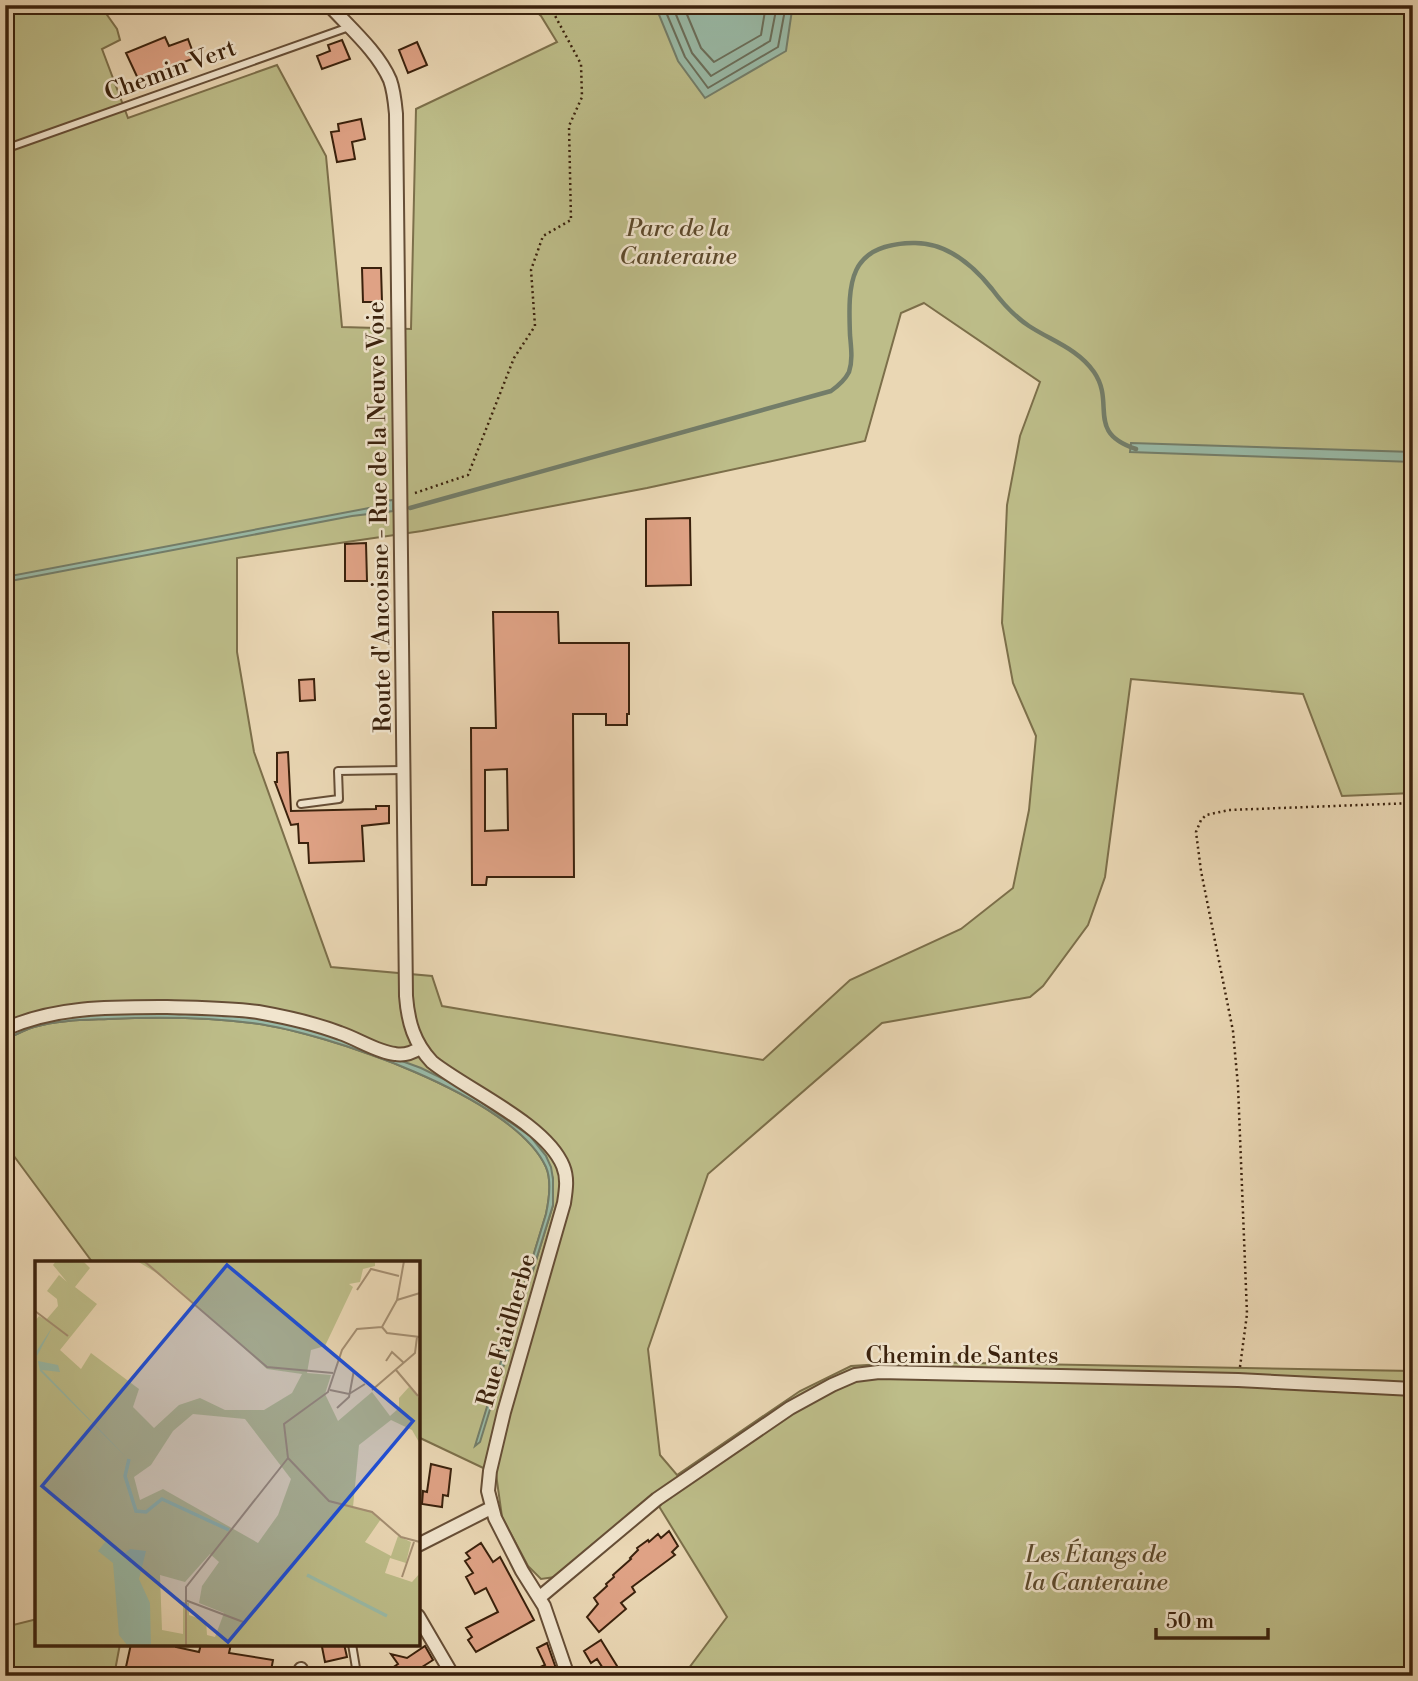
<svg xmlns="http://www.w3.org/2000/svg" width="1418" height="1681" font-family="'Libre Bodoni',serif">
<style>
.green{fill:#bdbd89;stroke:#7c6f4a;stroke-width:2;fill-rule:evenodd}
.water{fill:#99baa7;stroke:#737d69;stroke-width:2}
.lines{fill:none;stroke-linecap:round;stroke-linejoin:round}
.shore{stroke:#6a6e5a;stroke-width:2}
.stream{stroke:#737d69;stroke-width:4.5}
.building{fill:#dfa285;stroke:#3a210c;stroke-width:2;fill-rule:evenodd}
.lane-casing{stroke:#664e36;stroke-width:10}
.street-casing{stroke:#664e36;stroke-width:16}
.path{stroke:#3a210c;stroke-width:2.5;stroke-dasharray:2 3.5;stroke-linecap:butt}
.lane{stroke:#f1e5ce;stroke-width:6}
.street{stroke:#f1e5ce;stroke-width:12}
.labels{text-anchor:middle;stroke-width:5;stroke-linejoin:round;paint-order:stroke}
.street-label{font-size:24px;fill:#3a210c;stroke:#f1e5ce}
.park-label{font-size:24px;font-style:italic;fill:#5b482b;stroke:#f1e5ce}
.inset-river{fill:none;stroke:#99baa7;stroke-width:3.5}
.inset-road{fill:none;stroke:#a48e71;stroke-width:2}
.view{fill:#1d4ed8;fill-opacity:0.15;stroke:#1d4ed8;stroke-width:3.5}
.inset-edge{fill:none;stroke:#3a210c;stroke-width:3.5}
</style>
<rect width="100%" height="100%" fill="#ead7b4"/>
<filter id="stains"><feTurbulence type="fractalNoise" baseFrequency=".00286" numOctaves="4"/><feColorMatrix values="0 0 0 0 .2 0 0 0 0 .09 0 0 0 0 .02 0 0 0 .5 -.17"/></filter>
<radialGradient id="worn" r=".72"><stop offset=".6" stop-color="#630" stop-opacity="0"/><stop offset="1" stop-color="#630" stop-opacity=".3"/></radialGradient>
<path class="green" d="M5,5H100L117,29L120,40L102,49L128,118L277,65L326,156L342,327L411,329L416,109L557,42L541,16L529,5H1413V793L1342,796L1303,694L1131,679L1105,877L1088,925L1043,986L1030,997L882,1023L708,1174L648,1349L660,1455L677,1475L800,1391L851,1366L915,1362L1413,1371V1676H683L727,1617L652,1495L555,1577L541,1579L528,1566L502,1517L496,1474L418,1437V1263H93L5,1144V1040C15,1035 24,1030 34,1027C58,1020 84,1020 108,1019C156,1017 205,1017 252,1023C325,1032 514,1096 546,1167C552,1181 549,1200 546,1214L476,1445L493,1400L553,1205V1179L546,1156L530,1136L489,1105L456,1085L270,1019L73,1016L5,1033ZM924,303L1040,382L1020,436L1007,505L1002,623L1013,683L1036,736L1029,810L1013,888L961,929L850,980L763,1060L442,1006L432,976L331,967L254,752L237,652V558L422,531L647,488L865,441L901,313Z
M37,1619V1644H120L114,1676H5V1627Z"/>
<path class="water" d="M655,5H840L792,10L786,51L705,98L678,61Z
M1131,443L1413,452V462L1130,452Z
M393,500V511L352,516L5,582V577L385,505L386,501Z
M123,1013H197L270,1019L320,1031L421,1068L456,1085L530,1136L546,1156L551,1167L553,1179V1205L480,1442L475,1446L546,1214C549,1200 552,1181 546,1167C514,1096 325,1032 252,1023C205,1017 156,1017 108,1019C84,1020 58,1020 34,1027C24,1030 15,1035 5,1040V1033C42,1017 84,1015 123,1013Z"/>
<g class="lines">
<path class="shore" d="M663,5L685,57L708,88L778,47L785,10L788,5
M672,5L692,53L711,76L770,41L777,5
M683,5L701,48L714,62L761,35L766,5"/>
<path class="stream" d="M410,508L831,391C838,386 845,380 849,372C853,360 851,347 850,335C848,283 848,244 913,243C946,242 972,264 992,289C1003,304 1014,316 1029,326C1052,341 1078,349 1094,372C1116,404 1085,432 1136,449"/>
</g>
<path class="building" d="M165,37L169,46L188,39L195,58L173,66L175,71L140,83L126,53Z
M342,40L350,59L322,69L317,56L330,51L328,45Z
M417,42L427,65L408,73L399,50Z
M361,119L365,139L352,142L355,159L337,162L331,132L339,131L338,124Z
M362,268H381L382,302H363Z
M690,518L691,585L646,586V519Z
M366,543L367,581H345V544Z
M493,612H558L559,643H629V714H627V725H606V714H573L574,877H487L486,885H472L471,728H496ZM507,769L508,830L485,831V770Z
M314,679L315,700L300,701L299,680Z
M288,752L291,811L376,809V806H389V823L362,826L364,861L309,863L308,843H299L298,824L291,825L275,782H277V753Z
M431,1464L451,1469L448,1496L443,1495L442,1507L422,1504L423,1491L427,1492Z
M669,1531L678,1546L672,1552L675,1555L632,1587L635,1592L621,1603L626,1609L599,1632L587,1617L598,1604L594,1598L607,1586L606,1584L614,1577L613,1575L631,1559L630,1558L638,1550L637,1548L648,1540L649,1542L658,1534L661,1538Z
M481,1543L493,1562L500,1557L534,1620L476,1652L468,1640L472,1637L466,1628L498,1612L486,1588L475,1594L466,1577L473,1573L465,1561L470,1558L466,1553Z
M601,1640L617,1666L606,1673L597,1659L591,1663L584,1651Z
M547,1643L558,1674L520,1676L545,1665L537,1648Z
M131,1644H176V1647L199,1652L201,1644H231L229,1653L273,1660L270,1676H124Z
M324,1644H344L347,1657L325,1662L322,1647Z
M425,1646L433,1660L408,1676H380L398,1664L391,1654L407,1658Z"/>
<g class="lines">
<defs>
<path id="lane" d="M5,149L349,27
M301,804L339,799L338,771L403,770
M352,1644L356,1668"/>
<path id="street" d="M329,5C350,28 378,52 390,80C394,91 395,103 396,114L406,996C408,1022 414,1043 432,1062C467,1090 546,1124 563,1166C568,1178 566,1190 564,1203L504,1412L490,1471L488,1491L495,1518L522,1571L544,1606L568,1676
M5,1029C56,1006 113,1007 167,1007C197,1008 228,1008 258,1012C286,1017 314,1023 340,1033C358,1039 377,1052 395,1054C404,1056 412,1053 420,1048
M418,1545L491,1508
M540,1597L657,1499L790,1408L832,1385L855,1375L879,1372L1238,1380L1413,1389
M418,1616L453,1676
M300,1676L301,1669"/>
</defs>
<use href="#lane" class="lane-casing"/>
<use href="#street" class="street-casing"/>
<path class="path" d="M415,493L468,475L514,358L535,326L531,270L543,236L571,220L569,126L582,97L581,64L553,12L544,5
M1240,1367L1247,1314L1238,1086L1233,1031L1201,871L1196,832L1201,820L1206,815L1229,810L1413,803
M1392,1676L1413,1664"/>
<use href="#lane" class="lane"/>
<use href="#street" class="street"/>
</g>
<g class="labels">
<g class="street-label">
<text transform="translate(170 70) rotate(-20)" y="8">Chemin Vert</text>
<text transform="translate(379 517) rotate(-91)" y="8">Route d'Ancoisne - Rue de la Neuve Voie</text>
<text transform="translate(506 1330) rotate(-74)" y="8">Rue Faidherbe</text>
<text x="962" y="1363">Chemin de Santes</text>
</g>
<g class="park-label">
<text x="678" y="236">Parc de la<tspan x="678" dy="28">Canteraine</tspan></text>
<text x="1096" y="1562">Les Étangs de<tspan x="1096" dy="28">la Canteraine</tspan></text>
</g>
</g>
<g transform="translate(35 1261)">
<rect width="385" height="385" fill="#ead7b4"/>
<path d="M21,0H48L55,7L40,26L62,43L25,89L46,108L56,92L104,128L98,146L119,167L144,144L165,137L190,149H229L257,132L267,113L232,108L133,19L102,0H340V5L328,8L325,21L314,23L318,26L290,85L276,89L272,112L296,114L290,133L303,160L337,131L355,155L364,147V137L374,126L385,138V183L377,169L356,159L324,184L318,246L337,250L346,258L330,281L356,295L363,275L376,281L371,302L355,297L350,312L377,321L385,312V385H0V60L4,55L11,59L23,45L22,38L12,30L24,14L32,21L18,4ZM158,153L210,158L256,218L243,254L223,282L128,228L105,239L99,216L116,204L138,170ZM175,293L184,301L167,325L164,342L189,352L180,376L172,374L171,360L154,354V342L148,341V373L127,369L125,314L150,321Z" fill="#bdbd89" fill-rule="evenodd"/>
<path d="M18,65L2,95L3,100L23,104L25,111L7,109L93,198L5,110L1,91ZM71,280L90,292L95,288L111,290L104,318L115,342L116,385H93L84,374L78,302L63,290Z" fill="#99baa7"/>
<path class="inset-river" d="M94,198L90,215L101,250L111,251L127,238L194,269M272,314L352,355"/>
<path class="inset-road" d="M109,0L232,106L298,112M322,29L336,8L364,15M362,39L369,0M362,39L385,32M0,50L33,75M347,66L352,72L385,76M347,66L362,39M351,100L357,91L369,102M361,109L383,135M295,129L314,133L330,123M337,129L380,92L382,76M302,147L314,136L319,109M253,197L249,163L293,131L307,89L322,68L347,66M253,197L294,240L337,251L366,276L385,281M367,316L379,281M150,339L211,362M151,385V326L253,197"/>
<path class="view" d="M192,4L378,160L193,381L7,225Z"/>
<rect width="385" height="385" class="inset-edge"/>
</g>
<rect width="1418" height="1681" fill="none" stroke="#ead7b4" stroke-width="28"/>
<rect x="7" y="7" width="1404" height="1667" fill="none" stroke="#3a210c" stroke-width="3.5"/>
<rect x="14" y="14" width="1390" height="1653" fill="none" stroke="#3a210c" stroke-width="2"/>
<path d="M1156 1628v10h112v-10" fill="none" stroke="#3a210c" stroke-width="3.5"/>
<text x="1166" y="1628" font-size="21" fill="#3a210c" stroke="#f1e5ce" stroke-width="5" paint-order="stroke">50 m</text>
<rect width="100%" height="100%" filter="url(#stains)"/>
<rect width="100%" height="100%" fill="url(#worn)"/>
</svg>
